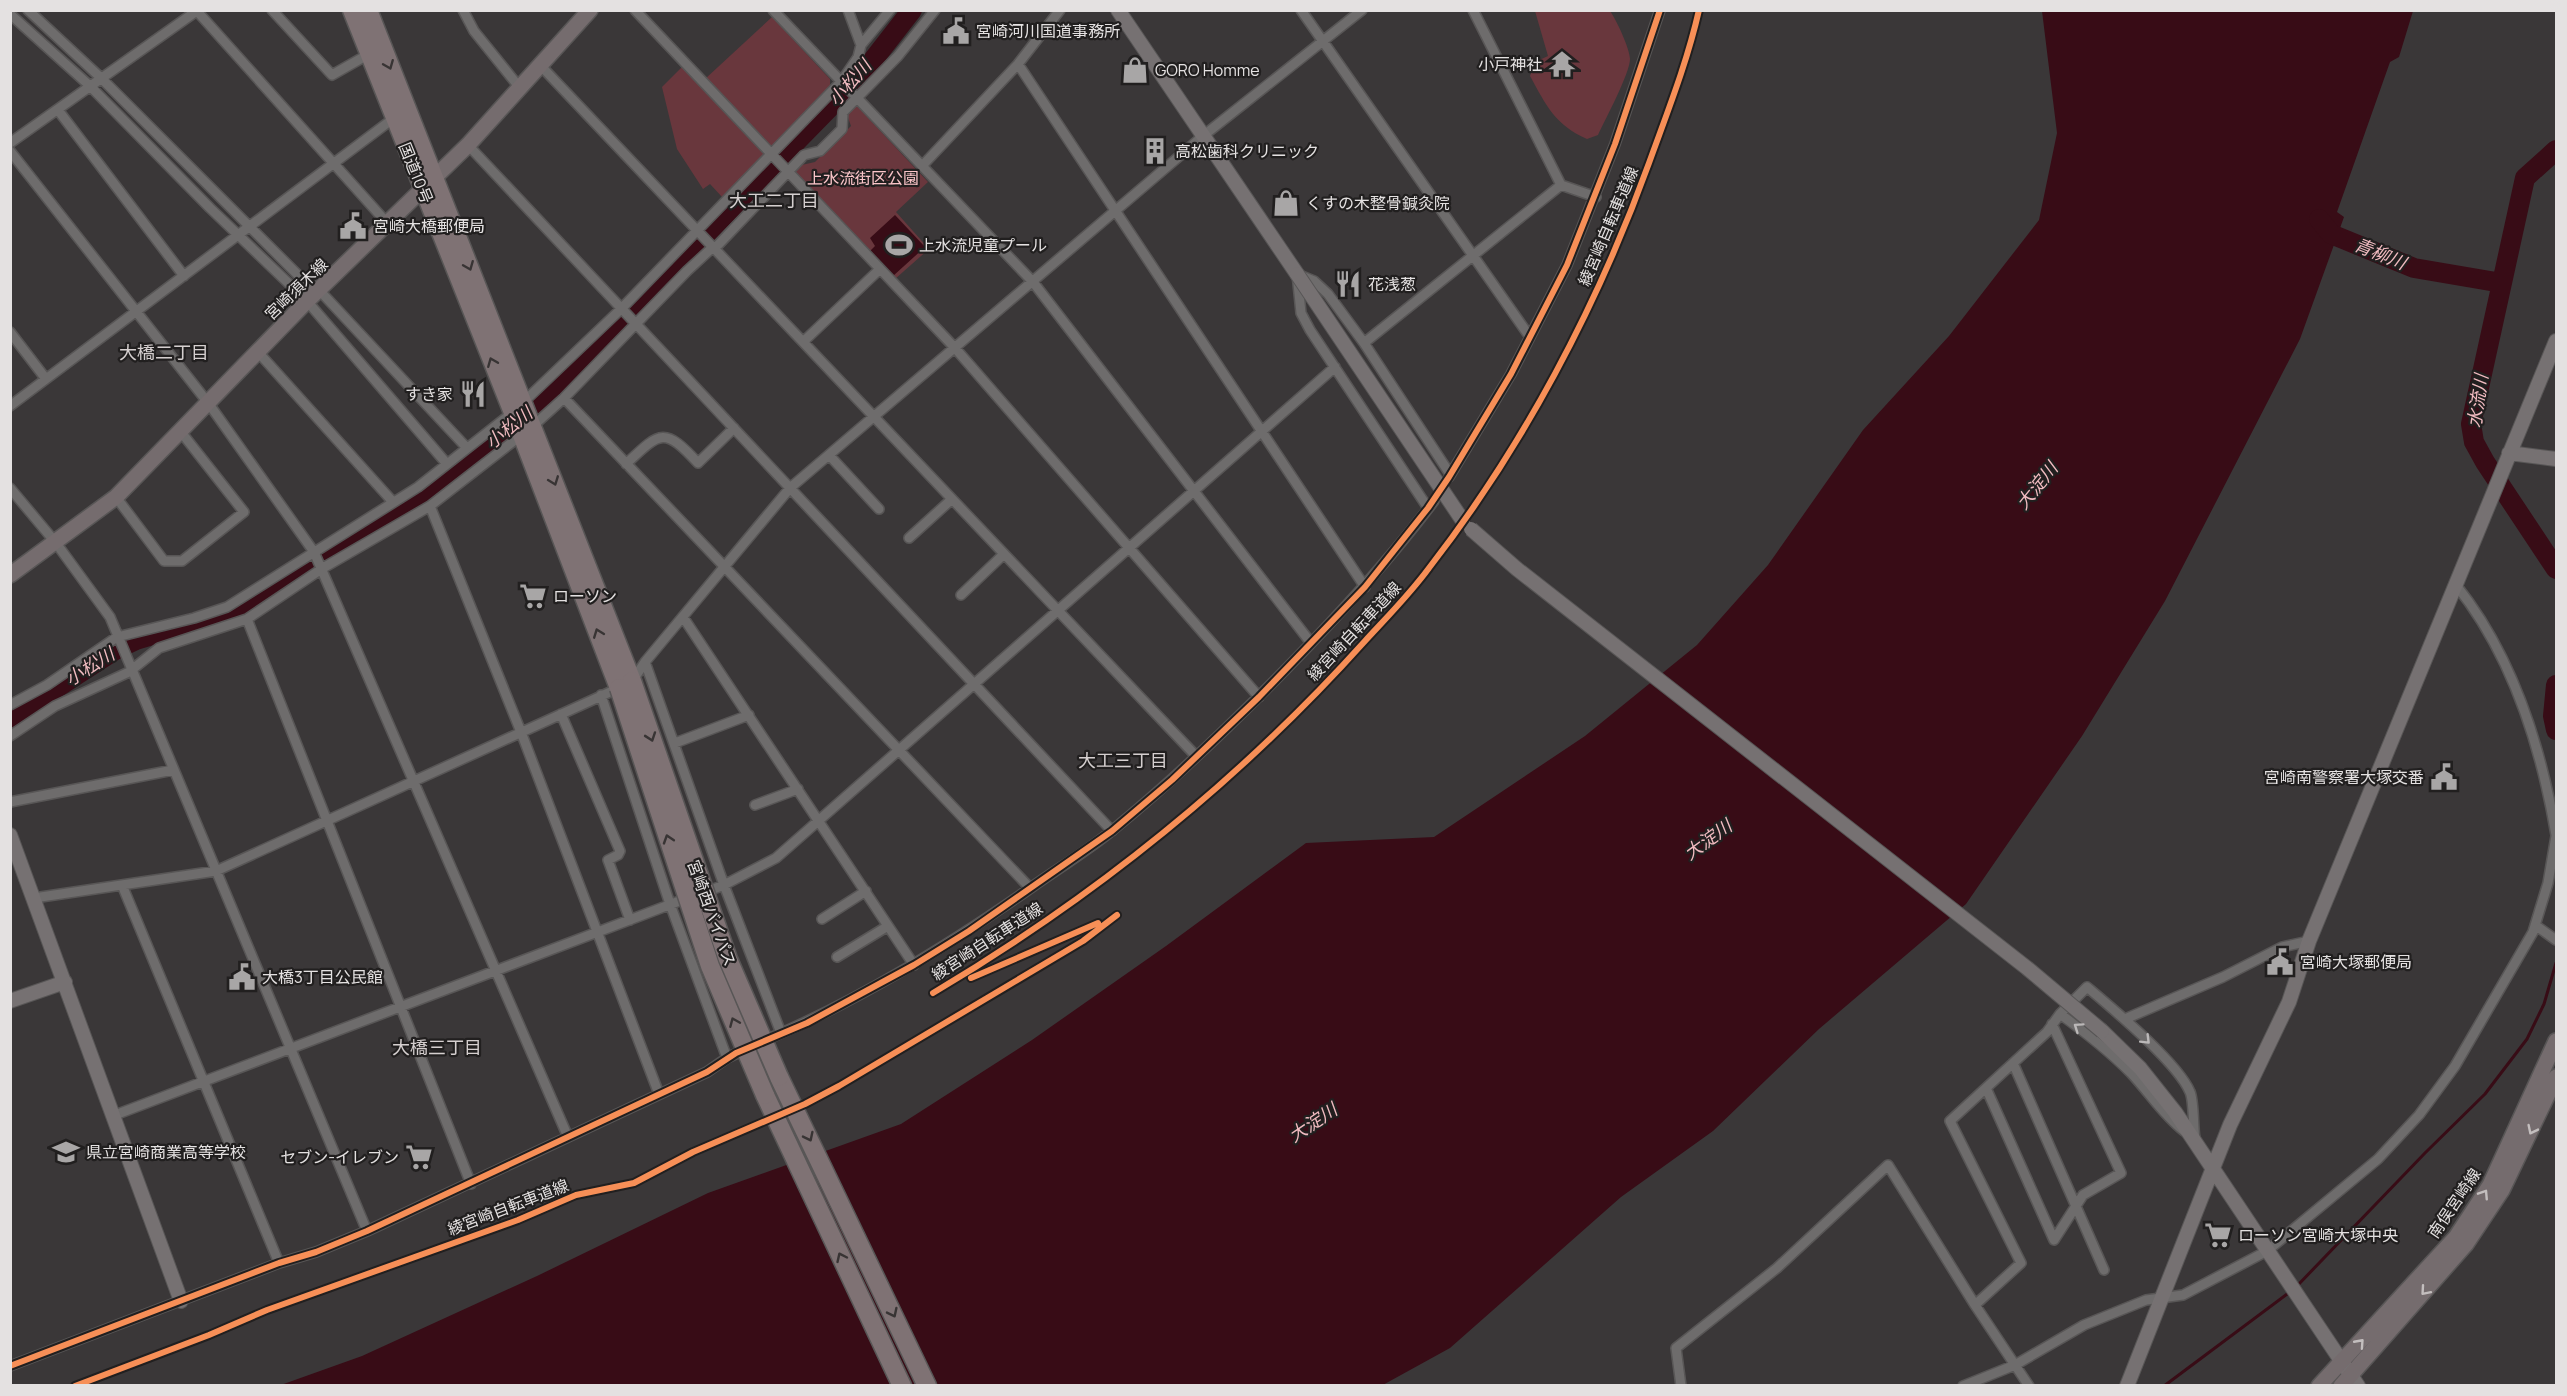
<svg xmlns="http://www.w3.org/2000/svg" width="2567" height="1396" font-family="Manrope,'Noto Sans JP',sans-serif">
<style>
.green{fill:#69373d}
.water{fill:#380c16}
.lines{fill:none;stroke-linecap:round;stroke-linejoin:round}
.stream{stroke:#380c16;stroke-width:3}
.river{stroke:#380c16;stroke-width:20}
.street-casing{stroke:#585656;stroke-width:12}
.secondary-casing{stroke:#585656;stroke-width:16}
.primary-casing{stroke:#585656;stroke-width:18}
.highway-casing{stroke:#585656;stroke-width:21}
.street{stroke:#6e6c6c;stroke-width:9}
.secondary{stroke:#767172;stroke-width:14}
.primary{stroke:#756c6e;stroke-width:15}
.highway{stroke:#7f7274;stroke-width:18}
.secondary-bridge-casing{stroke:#585656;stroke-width:16;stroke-linecap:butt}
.highway-bridge-casing{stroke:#585656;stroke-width:21;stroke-linecap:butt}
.secondary-bridge{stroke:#767172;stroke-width:14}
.highway-bridge{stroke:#7f7274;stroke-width:18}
.cycleway-casing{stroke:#211f1f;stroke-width:10}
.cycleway{stroke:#f78f57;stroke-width:6}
.oneway{stroke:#383434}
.oneway2{stroke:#bbb8b8}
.oneway3{stroke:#c3bebe}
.labels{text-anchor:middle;stroke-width:4.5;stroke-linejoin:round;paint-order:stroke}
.poi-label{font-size:16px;fill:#e4e1e1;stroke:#211f1f;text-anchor:start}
.street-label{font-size:16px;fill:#e4e1e1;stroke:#211f1f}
.park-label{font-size:16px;fill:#fbc5c9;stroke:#211f1f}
.water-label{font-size:18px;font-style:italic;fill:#f1bbc0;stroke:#211f1f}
.neighbourhood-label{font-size:18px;fill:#d5cfcf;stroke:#211f1f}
</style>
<rect width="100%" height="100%" fill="#3a3738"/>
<path class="green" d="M1535,11H1610C1616,19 1630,49 1630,59C1630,73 1605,120 1598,135L1587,139C1555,125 1546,105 1530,76L1535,62L1548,56Z
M772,17L830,79V87L773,145H769L705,79Z
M684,65L763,152L765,156L723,198L710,184L703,189L677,149L662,87Z
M857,106L928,182L896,212L929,249L895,279L795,172L797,166L815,162L851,126L846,112Z"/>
<path class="water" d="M2042,11H2413L2399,57L2390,62L2337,212L2344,217L2300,339L2165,601L2082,736L1966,904L1819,1029L1713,1131L1621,1197L1450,1348L1381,1386H278L362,1356L537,1276L708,1193L901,1124L1032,1040L1166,946L1306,843L1434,837L1585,736L1697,645L1768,565L1863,430L1949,336L2039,220L2057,133Z
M895,215L925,247L893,276L870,251L875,246L870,238Z"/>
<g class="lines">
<path class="stream" d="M2297,1286L2425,1153L2485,1094L2527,1039L2544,1004L2556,963
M2164,1386L2290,1292"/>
<path class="river" d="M2556,150L2525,178L2471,424L2474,442L2485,462L2556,569
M2319,219L2331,234L2414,268L2502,283
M2556,685L2553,716L2556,730
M10,718L115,650L136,640L229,612L269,591L416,501L546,398L837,100L873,60L912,10"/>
<defs>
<path id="street" d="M28,10L101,78L311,288L320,291L467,448
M196,10L388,224
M272,10L332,75L369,54
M463,10L474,31L520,88
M635,10L955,348L1259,697
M773,10L1033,282L1311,643
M848,10L861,45
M1301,10L1530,337
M1473,10L1561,185L1596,197
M10,14L90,86L210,208L307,301L447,464
M1018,64L1365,587
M541,66L1196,756
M58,110L184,276
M10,143L198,10
M468,145L1112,831
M10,151L209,404L314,552L568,1137
M922,166L1018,64L1060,10
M10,332L46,379
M804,341L880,269
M1364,343L1561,185
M258,352L393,502
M564,398L1030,888
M10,406L394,118
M829,455L879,509
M626,464C660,432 664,426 698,463L734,428
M1449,477L1511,374L1567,265L1615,144L1660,10
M10,488L56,543L110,617L367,1231
M116,497L164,561H182L244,512L181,432
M430,506L521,732L659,1094
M1428,508L1310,330L1301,313L1297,274L1314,281L1328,294L1364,343L1450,474
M909,538L952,499
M2456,585C2513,656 2541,746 2556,835
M961,595L1004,554
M683,617L914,965
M247,619L471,1184
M645,662L724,885L781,1033
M633,680L645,662L790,488L1203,136L1362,10
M601,695L670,904L727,1058
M10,705L47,685L117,637L194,618L227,607L418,487L512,413L622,308L841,82L858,57L861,45L890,10
M561,714L620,851L618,855L608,860L630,920
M10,736L55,706L129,672L159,648L247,619L323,568L430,506L533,426L564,398L687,271L713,247L718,245L804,155L820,151L842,129L843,112L898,56L935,10
M675,743L749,715
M10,802L173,770
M755,805L798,789
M122,885L279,1263
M703,893L724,885L776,858L1335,367
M34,898L216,871L621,687
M822,919L866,891
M2535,925L2556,940
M837,957L888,926
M2060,1014C2085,1032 2109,1051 2131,1073C2149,1092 2163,1115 2184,1131
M2125,1019L2223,977L2282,947L2309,941
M761,1042C858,1001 946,947 1032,887C1059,868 1089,850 1114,829C1175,779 1232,724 1287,668C1340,614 1388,562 1434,501
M2013,1063L2104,1270
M1986,1088L2054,1240L2083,1195L2121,1173L2052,1024
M115,1115L690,897
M1975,1305L2021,1263L1950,1121L2047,1032L2060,1014L2087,987C2113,1009 2178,1063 2190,1092C2194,1100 2193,1128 2195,1138
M10,1366L279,1263L316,1252L367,1231L707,1072L727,1058L748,1048
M1681,1386L1676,1348L1777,1268L1888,1165L1975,1305L2029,1386
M1963,1386L2015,1365L2084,1325L2146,1300L2183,1295L2267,1251L2378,1159L2419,1115L2455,1066L2533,932L2548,883L2556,836"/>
<path id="secondary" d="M1118,10L1297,274
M2509,453L2556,459
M10,835L181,1301
M10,1001L65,982
M2102,1031L2140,1068L2175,1112L2358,1386
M2127,1386L2230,1125L2289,1002L2309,941L2556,341"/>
<path id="primary" d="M10,575L116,497L307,301L468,145L590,10
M2319,1386L2456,1237L2490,1185L2556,1041
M2341,1386L2466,1244L2502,1190L2556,1077"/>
<path id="highway" d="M352,10L522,435L619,688
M368,10L632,681
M779,1077L927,1386
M765,1095L902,1386"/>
</defs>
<use href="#street" class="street-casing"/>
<use href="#secondary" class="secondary-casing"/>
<use href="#primary" class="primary-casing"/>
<use href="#highway" class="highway-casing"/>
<use href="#street" class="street"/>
<use href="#secondary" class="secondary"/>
<use href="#primary" class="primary"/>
<use href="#highway" class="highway"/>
<defs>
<path id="secondary-bridge" d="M1297,274L1463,521
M1471,529L1517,569L2027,968L2102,1031"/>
<path id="highway-bridge" d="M632,681L728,959L779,1077
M619,688L710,966L765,1095"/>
</defs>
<use href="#secondary-bridge" class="secondary-bridge-casing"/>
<use href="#highway-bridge" class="highway-bridge-casing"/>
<use href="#secondary-bridge" class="secondary-bridge"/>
<use href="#highway-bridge" class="highway-bridge"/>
<defs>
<path id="cycleway" d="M971,978L1098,923
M933,993C1093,898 1241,779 1365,641C1387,617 1410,594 1429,568C1523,447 1597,307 1649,163C1667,113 1687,63 1699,10
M10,1366L279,1263L316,1252L367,1231L707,1072L736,1053L807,1023L914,965L969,931L1112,831L1172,780L1259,697L1365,587L1428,508L1449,477L1511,374L1567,265L1615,144L1660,10
M75,1386L209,1335L267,1310L518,1220L576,1195L634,1183L693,1152L805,1104L839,1086L1083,941L1117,915"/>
</defs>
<use href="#cycleway" class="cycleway-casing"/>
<use href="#cycleway" class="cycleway"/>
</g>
<defs><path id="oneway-chevron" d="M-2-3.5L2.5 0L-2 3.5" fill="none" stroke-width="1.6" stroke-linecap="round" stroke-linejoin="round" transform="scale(1.5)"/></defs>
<g class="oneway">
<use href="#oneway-chevron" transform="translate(389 65) rotate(68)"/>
<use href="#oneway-chevron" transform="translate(469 266) rotate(68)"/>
<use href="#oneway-chevron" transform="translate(492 362) rotate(-112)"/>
<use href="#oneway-chevron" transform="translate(554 481) rotate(69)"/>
<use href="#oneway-chevron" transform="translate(598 633) rotate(-111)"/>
<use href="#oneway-chevron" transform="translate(651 737) rotate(71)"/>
<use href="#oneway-chevron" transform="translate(668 839) rotate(-108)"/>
<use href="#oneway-chevron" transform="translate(734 1022) rotate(-113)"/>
<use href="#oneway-chevron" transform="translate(809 1137) rotate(64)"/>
<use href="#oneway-chevron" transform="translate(841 1257) rotate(-115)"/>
<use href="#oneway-chevron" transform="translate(893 1313) rotate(64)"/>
</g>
<g class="oneway2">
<use href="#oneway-chevron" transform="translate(2078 1027) rotate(-145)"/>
<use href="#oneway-chevron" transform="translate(2146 1040) rotate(45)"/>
</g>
<g class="oneway3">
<use href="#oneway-chevron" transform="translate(2532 1130) rotate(116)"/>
<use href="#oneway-chevron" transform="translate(2484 1194) rotate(-57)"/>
<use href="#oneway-chevron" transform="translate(2425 1291) rotate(131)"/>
<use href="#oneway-chevron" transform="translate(2360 1343) rotate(-48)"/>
</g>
<defs>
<symbol id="civic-bare" viewBox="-9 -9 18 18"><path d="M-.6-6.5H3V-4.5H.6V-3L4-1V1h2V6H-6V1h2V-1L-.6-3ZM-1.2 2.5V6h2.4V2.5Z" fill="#a8a6a6" stroke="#211f1f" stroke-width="2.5" paint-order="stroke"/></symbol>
<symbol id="temple-bare" viewBox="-9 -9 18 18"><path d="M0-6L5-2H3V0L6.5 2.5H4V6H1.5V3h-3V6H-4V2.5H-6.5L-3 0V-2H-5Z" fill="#a8a6a6" stroke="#211f1f" stroke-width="2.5" paint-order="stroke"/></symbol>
<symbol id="shop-bare" viewBox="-9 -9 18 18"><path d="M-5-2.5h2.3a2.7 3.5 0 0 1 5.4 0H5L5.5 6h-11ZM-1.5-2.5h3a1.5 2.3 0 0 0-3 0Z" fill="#a8a6a6" stroke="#211f1f" stroke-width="2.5" paint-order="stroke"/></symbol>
<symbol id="building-bare" viewBox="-9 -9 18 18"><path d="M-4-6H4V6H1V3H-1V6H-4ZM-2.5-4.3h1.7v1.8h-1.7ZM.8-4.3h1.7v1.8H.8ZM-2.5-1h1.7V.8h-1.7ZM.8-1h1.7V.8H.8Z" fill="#a8a6a6" stroke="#211f1f" stroke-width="2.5" paint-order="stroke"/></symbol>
<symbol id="stadium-bare" viewBox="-9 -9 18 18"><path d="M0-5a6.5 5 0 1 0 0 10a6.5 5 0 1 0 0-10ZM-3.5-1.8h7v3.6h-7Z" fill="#a8a6a6" stroke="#211f1f" stroke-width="2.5" paint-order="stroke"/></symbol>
<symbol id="restaurant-bare" viewBox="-9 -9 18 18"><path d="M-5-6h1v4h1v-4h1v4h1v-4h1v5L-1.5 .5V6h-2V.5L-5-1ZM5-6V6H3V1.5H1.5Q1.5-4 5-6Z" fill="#a8a6a6" stroke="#211f1f" stroke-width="2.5" paint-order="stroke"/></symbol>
<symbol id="supermarket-bare" viewBox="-9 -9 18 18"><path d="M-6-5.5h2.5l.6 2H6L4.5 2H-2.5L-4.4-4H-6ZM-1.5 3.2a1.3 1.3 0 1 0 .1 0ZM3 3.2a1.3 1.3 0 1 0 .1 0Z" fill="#a8a6a6" stroke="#211f1f" stroke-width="2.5" paint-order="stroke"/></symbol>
<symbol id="school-bare" viewBox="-9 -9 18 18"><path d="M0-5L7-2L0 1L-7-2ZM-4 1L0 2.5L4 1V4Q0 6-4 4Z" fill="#a8a6a6" stroke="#211f1f" stroke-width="2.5" paint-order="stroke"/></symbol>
</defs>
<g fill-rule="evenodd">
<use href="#civic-bare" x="937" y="12" width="38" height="38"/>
<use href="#temple-bare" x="1543" y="45" width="38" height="38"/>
<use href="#shop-bare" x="1116" y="51" width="38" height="38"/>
<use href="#building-bare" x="1136" y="132" width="38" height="38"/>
<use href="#shop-bare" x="1267" y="184" width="38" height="38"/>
<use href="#civic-bare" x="334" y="207" width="38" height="38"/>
<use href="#stadium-bare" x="880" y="226" width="38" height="38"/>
<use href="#restaurant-bare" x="1329" y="265" width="38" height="38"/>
<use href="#restaurant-bare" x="454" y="375" width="38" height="38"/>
<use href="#supermarket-bare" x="514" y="577" width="38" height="38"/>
<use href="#civic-bare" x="2425" y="758" width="38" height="38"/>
<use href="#civic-bare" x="2261" y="943" width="38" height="38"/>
<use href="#civic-bare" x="223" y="958" width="38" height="38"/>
<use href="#school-bare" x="47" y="1133" width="38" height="38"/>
<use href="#supermarket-bare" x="400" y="1138" width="38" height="38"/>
<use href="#supermarket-bare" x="2199" y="1216" width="38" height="38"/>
</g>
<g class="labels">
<g class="poi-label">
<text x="976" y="37">宮崎河川国道事務所</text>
<text x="1542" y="70" text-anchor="end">小戸神社</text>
<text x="1155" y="76">GORO Homme</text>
<text x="1175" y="157">高松歯科クリニック</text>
<text x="1306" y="209">くすの木整骨鍼灸院</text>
<text x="373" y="232">宮崎大橋郵便局</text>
<text x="919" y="251">上水流児童プール</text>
<text x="1368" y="290">花浅葱</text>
<text x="453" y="400" text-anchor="end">すき家</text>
<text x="553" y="602">ローソン</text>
<text x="2424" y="783" text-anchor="end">宮崎南警察署大塚交番</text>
<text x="2300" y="968">宮崎大塚郵便局</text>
<text x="262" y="983">大橋3丁目公民館</text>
<text x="86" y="1158">県立宮崎商業高等学校</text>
<text x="399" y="1163" text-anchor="end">セブン-イレブン</text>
<text x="2238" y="1241">ローソン宮崎大塚中央</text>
</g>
<g class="street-label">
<text transform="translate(416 173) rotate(68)" y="6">国道10号</text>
<text transform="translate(1608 226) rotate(-67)" y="6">綾宮崎自転車道線</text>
<text transform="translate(296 289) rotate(-44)" y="6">宮崎須木線</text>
<text transform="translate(1354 631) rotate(-47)" y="6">綾宮崎自転車道線</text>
<text transform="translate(712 913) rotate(70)" y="6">宮崎西バイパス</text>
<text transform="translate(987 941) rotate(-33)" y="6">綾宮崎自転車道線</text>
<text transform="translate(2454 1203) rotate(-56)" y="6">南俣宮崎線</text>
<text transform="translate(508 1207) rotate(-21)" y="6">綾宮崎自転車道線</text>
</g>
<g class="park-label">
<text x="863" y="184">上水流街区公園</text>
</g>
<g class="water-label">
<text transform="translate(850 83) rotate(-49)" y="6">小松川</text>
<text transform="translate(2380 254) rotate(22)" y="6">青柳川</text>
<text transform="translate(2478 401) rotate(-82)" y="6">水流川</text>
<text transform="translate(509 428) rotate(-39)" y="6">小松川</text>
<text transform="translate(2037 486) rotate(-51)" y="6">大淀川</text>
<text transform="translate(90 667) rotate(-32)" y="6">小松川</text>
<text transform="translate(1708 840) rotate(-36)" y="6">大淀川</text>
<text transform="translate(1313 1123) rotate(-34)" y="6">大淀川</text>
</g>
<g class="neighbourhood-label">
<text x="774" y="207">大工二丁目</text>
<text x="164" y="359">大橋二丁目</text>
<text x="1123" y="767">大工三丁目</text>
<text x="437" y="1054">大橋三丁目</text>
</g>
</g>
<rect width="2567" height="1396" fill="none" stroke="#e4e1e1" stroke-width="24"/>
</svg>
